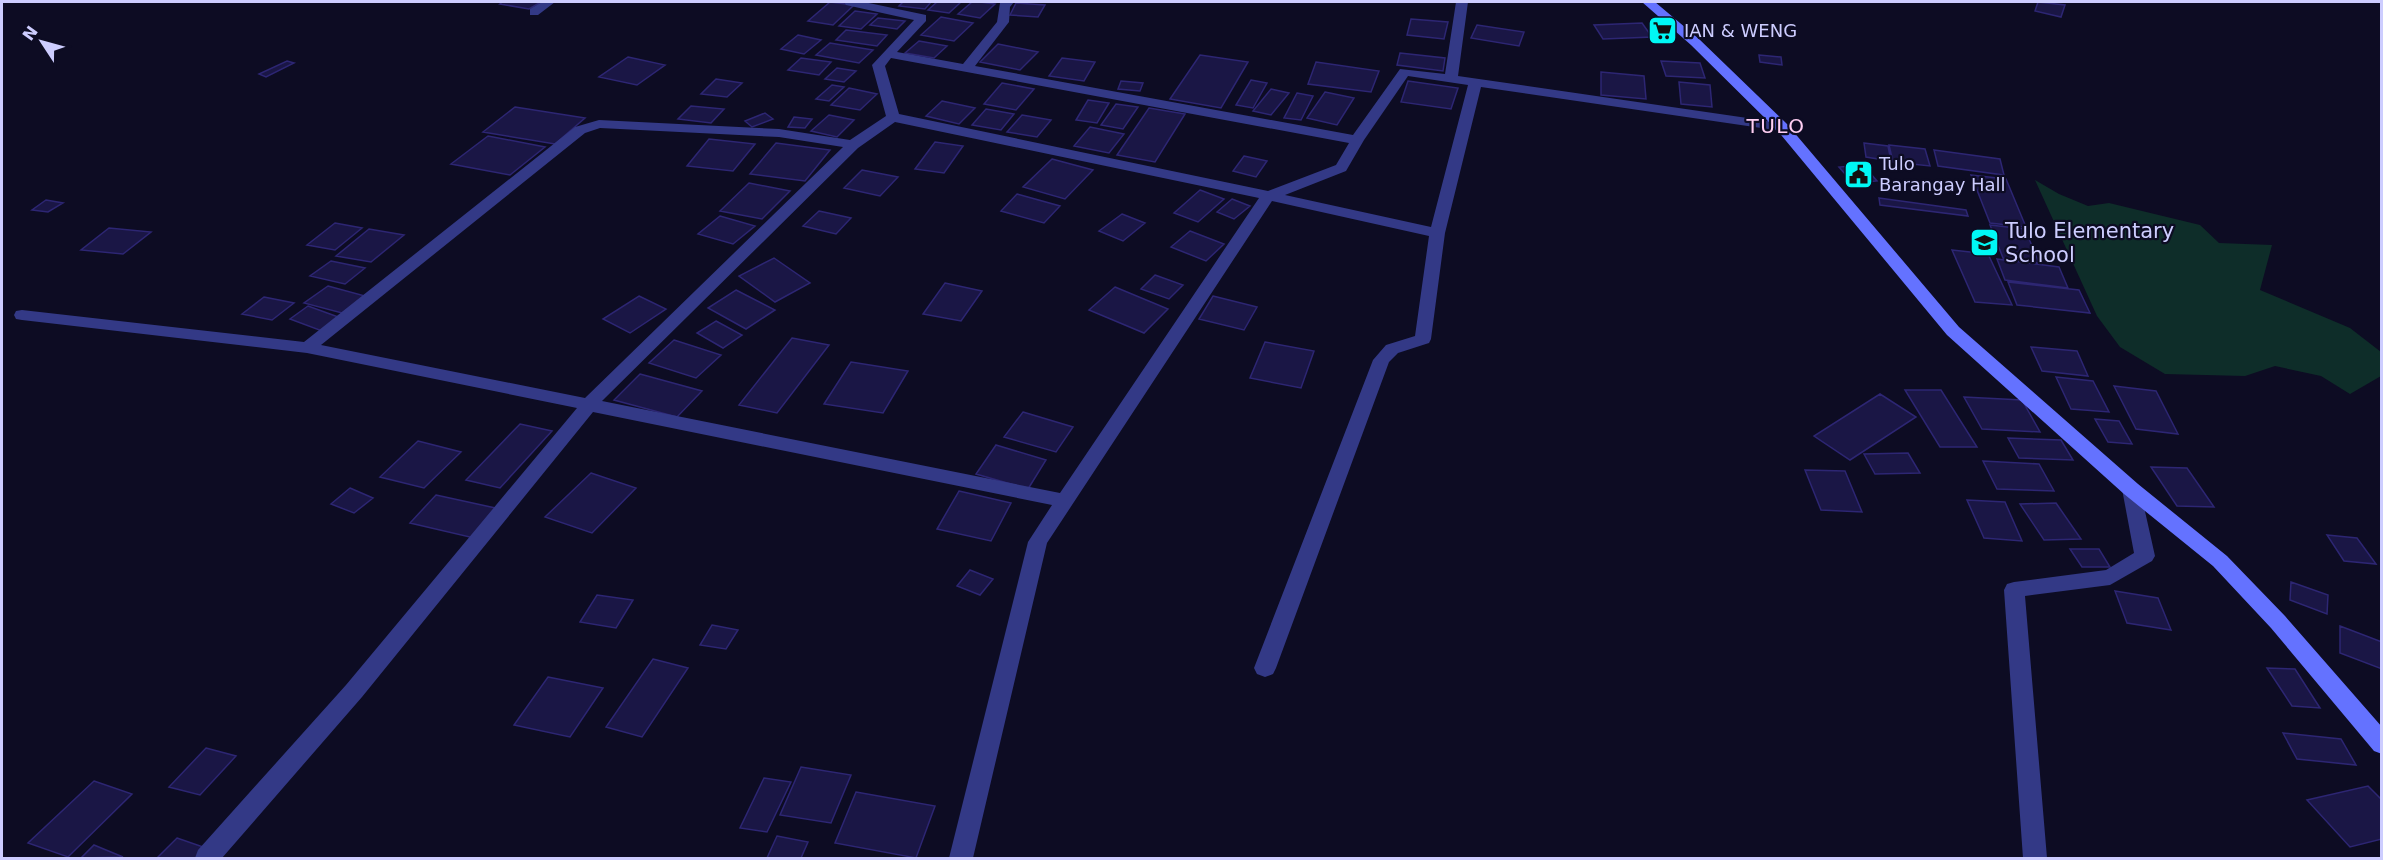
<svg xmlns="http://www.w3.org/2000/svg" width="2383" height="860" font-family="'DejaVu Sans',sans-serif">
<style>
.green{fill:#0e2d29}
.building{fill:#1a1645;stroke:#2d2673;stroke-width:1.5}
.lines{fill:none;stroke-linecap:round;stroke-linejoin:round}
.street{fill:#333986;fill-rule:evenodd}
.secondary{fill:#6472ff;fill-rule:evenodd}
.labels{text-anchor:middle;stroke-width:4.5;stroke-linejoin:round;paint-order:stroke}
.far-poi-label{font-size:18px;fill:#cdcdff;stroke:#0d0c23;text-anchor:start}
.far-quarter-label{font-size:20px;letter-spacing:1.5px;fill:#ffcff3;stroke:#0d0c23}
.poi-label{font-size:21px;fill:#cdcdff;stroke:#0d0c23;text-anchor:start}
</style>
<rect width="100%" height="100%" fill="#0d0c23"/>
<path class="green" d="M2035,180L2059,194L2088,206L2109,203L2200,225L2219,243L2272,245L2260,290L2350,328L2381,352V376L2350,394L2321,376L2275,366L2245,376L2165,374L2120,347L2097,316Z"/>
<path class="building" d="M503,2H541L529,9L500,4Z
M830,2L854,5L833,25L808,21Z
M903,2H931L925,9L899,6Z
M937,2H961L949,13L928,10Z
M972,2H980L995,4L980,18L958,14Z
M2038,2L2065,5L2061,17L2035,11Z
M1016,3L1045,5L1038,17L1010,15Z
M855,11L877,14L861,29L839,26Z
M941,17L973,23L954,41L921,35Z
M878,18L905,21L897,29L870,25Z
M1411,19L1448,22L1444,39L1407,35Z
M1642,23L1652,37L1603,39L1594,25Z
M1477,25L1524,32L1519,46L1471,38Z
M846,30L887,35L877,46L836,40Z
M798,35L821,40L804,54L781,49Z
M919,41L947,46L934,58L905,53Z
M830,43L873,50L859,63L816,55Z
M998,44L1038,52L1020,70L980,62Z
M1400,53L1445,58L1443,71L1397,65Z
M1200,55L1248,62L1221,108L1170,99Z
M1759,55L1781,57L1782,65L1760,62Z
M628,57L665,65L637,85L599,77Z
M801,58L831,62L819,75L788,70Z
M1062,58L1095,62L1084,81L1049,76Z
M287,61L294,63L266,77L259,74Z
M1661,61L1700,63L1705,78L1666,76Z
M1316,62L1379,71L1371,92L1308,84Z
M837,68L856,71L844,82L825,79Z
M1601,72L1644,76L1646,99L1601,95Z
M716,79L742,83L727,97L701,94Z
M1251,80L1267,83L1253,108L1236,105Z
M1121,81L1143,83L1140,91L1118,89Z
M1408,81L1458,88L1451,109L1401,102Z
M1679,82L1710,85L1712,107L1681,104Z
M1002,83L1034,89L1016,110L984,104Z
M832,85L844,87L829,101L816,99Z
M849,88L877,94L860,110L831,105Z
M1271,89L1289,93L1271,115L1253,111Z
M1325,92L1354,98L1337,125L1307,118Z
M1297,93L1313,96L1301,120L1284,118Z
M1088,100L1109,103L1097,123L1076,120Z
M942,101L975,108L959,124L926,116Z
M1116,104L1138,107L1123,129L1101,125Z
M691,106L724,109L711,123L678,119Z
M515,107L585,118L555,144L483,132Z
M1149,108L1185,114L1155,162L1117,155Z
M986,109L1014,114L1001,130L972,125Z
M765,113L773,119L752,127L745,121Z
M829,115L854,120L837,137L811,131Z
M1022,115L1051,120L1037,137L1007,132Z
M794,117L812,119L805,128L788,127Z
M1090,127L1124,134L1109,153L1074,146Z
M488,136L545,147L510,175L451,164Z
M709,139L755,144L733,171L687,166Z
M935,142L963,146L944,173L915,169Z
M776,143L830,150L805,181L750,174Z
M1864,143L1888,146L1891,161L1866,157Z
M1889,145L1925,149L1930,166L1893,162Z
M1934,150L2000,159L2004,175L1938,166Z
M1244,156L1267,161L1256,177L1233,171Z
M1052,159L1093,170L1065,199L1023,187Z
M1863,165L1877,181L1853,183L1839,167Z
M862,170L898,177L880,196L844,188Z
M1971,175L2006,179L2026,227L1990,223Z
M749,183L790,191L762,219L720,211Z
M1200,190L1224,199L1198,222L1174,213Z
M1017,194L1060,206L1044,223L1001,211Z
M1879,198L1966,210L1968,216L1880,205Z
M1232,199L1250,206L1234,219L1217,212Z
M46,200L63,203L48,212L32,210Z
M819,211L851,218L836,234L803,226Z
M1122,214L1145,223L1123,241L1099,231Z
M720,216L755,226L733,244L698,234Z
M335,223L362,228L335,250L307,245Z
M1990,225L2025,229L2039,263L2003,258Z
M109,228L151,232L123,254L81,250Z
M369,229L404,235L371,262L336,256Z
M1190,231L1224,244L1206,261L1171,247Z
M1952,250L1988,254L2012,305L1975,302Z
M774,258L810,283L775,302L739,276Z
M1997,259L2059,267L2068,288L2005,280Z
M331,261L365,268L345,284L310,276Z
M1155,275L1183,285L1169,299L1141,289Z
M2008,282L2079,290L2090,313L2017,305Z
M945,283L982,291L961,321L923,314Z
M328,286L365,296L342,313L304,303Z
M1115,287L1168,309L1144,333L1089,310Z
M736,290L775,310L746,329L708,308Z
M639,296L666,309L630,333L603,319Z
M1213,296L1257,307L1244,330L1199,319Z
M264,297L294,303L272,320L242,314Z
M308,306L341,318L322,331L290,319Z
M716,321L742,335L723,348L697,333Z
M792,338L829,345L777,413L739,405Z
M674,340L721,355L696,378L649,363Z
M1265,342L1314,351L1301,388L1250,378Z
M2031,347L2077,351L2088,376L2042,371Z
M851,362L908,371L883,413L824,404Z
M640,374L702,391L677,417L614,400Z
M2056,377L2093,381L2109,412L2071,409Z
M2114,386L2156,391L2178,434L2136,429Z
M1905,390H1941L1977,447H1940Z
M1880,394L1916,417L1850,460L1814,436Z
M1964,397L2022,400L2040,432L1982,429Z
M1023,412L1073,427L1056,452L1004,437Z
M2095,419L2119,421L2132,444L2108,442Z
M520,424L552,431L500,488L466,480Z
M2008,438L2061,440L2073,460L2019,458Z
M418,441L461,452L424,488L380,477Z
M996,445L1046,460L1028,489L976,474Z
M1908,453L1920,473L1875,474L1864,454Z
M1983,461L2039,464L2054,491L1997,489Z
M2151,467L2187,468L2214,507L2177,506Z
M1805,470L1845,471L1862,512L1821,510Z
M591,473L636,488L592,533L545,517Z
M350,488L373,498L354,513L331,504Z
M959,491L1011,503L991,541L937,529Z
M436,495L500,509L474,538L410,523Z
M1967,500L2005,502L2022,541L1984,538Z
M2056,503L2081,539L2044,540L2020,504Z
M2327,535L2357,538L2376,564L2344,561Z
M2070,549H2099L2110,567H2082Z
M970,570L993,579L980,595L957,586Z
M2291,582L2328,595L2327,614L2290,600Z
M2115,591L2158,598L2171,630L2127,623Z
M597,595L633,600L616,628L580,622Z
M712,625L738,630L726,649L700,645Z
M2340,626L2382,642V669L2340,653Z
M653,659L688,668L642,737L606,727Z
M2267,668L2295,669L2320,708L2292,706Z
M548,677L603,688L570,737L514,725Z
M2283,733L2341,739L2356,765L2297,759Z
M206,748L236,756L200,795L169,787Z
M801,767L851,775L831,823L780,815Z
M764,778L791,782L767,832L740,828Z
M94,781L132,794L68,857L28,843Z
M2368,786L2382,800V839L2350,847L2307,800Z
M856,792L935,806L916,858L835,843Z
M777,836L808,842L801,858H767Z
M177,838L209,849L200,858H157Z
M94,845L123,857L81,858Z"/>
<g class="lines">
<path class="street" d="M542,2H555L538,15H530V9Z
M844,2H864L926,15V21L897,52L963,64L997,22L1000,3L1014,2L1010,7L1009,22L975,66L1353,135L1400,69L1445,74L1456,2H1468L1458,76L1782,123L1789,127L1782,131L1481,87L1445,233L1431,339L1429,343L1398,353L1389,362L1276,668L1273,674L1265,677L1257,674L1254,668L1373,360L1386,345L1415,336L1429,236L1272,201L1047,543L973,858H949L1028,542L1052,505L593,412L362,697L222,858H195L198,850L346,685L577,408L307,353L22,320L16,319L14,315L16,311L22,310L304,342L575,127L599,120L779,129L850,140L886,116L872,65L914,20L846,5ZM891,58L1349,143L1336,165L1268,191L899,114L885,66ZM1408,76L1468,85L1431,227L1285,195L1346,171L1364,140ZM895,122L1259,198L1060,493L602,401L858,148ZM600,128L779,137L843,147L585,398L321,345L585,133Z
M2131,482L2138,484L2140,489L2155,556L2152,561L2110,585L2025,596L2047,858H2023L2004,590L2007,584L2014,582L2106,570L2134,553L2122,489L2124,484Z"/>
<path class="secondary" d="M1642,2H1655L1699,39L1787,124L1959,327L2138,484L2227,556L2285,616L2382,727V754L2374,751L2271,628L2213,566L2124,494L1947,335L1777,130L1691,45Z"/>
</g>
<defs>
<symbol id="supermarket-square" viewBox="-11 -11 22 22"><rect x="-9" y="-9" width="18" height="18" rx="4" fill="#00f8f5" stroke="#0d0c23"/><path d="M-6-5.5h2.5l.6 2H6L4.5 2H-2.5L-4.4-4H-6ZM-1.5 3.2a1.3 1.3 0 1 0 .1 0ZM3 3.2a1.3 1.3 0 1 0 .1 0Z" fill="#111"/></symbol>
<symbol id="civic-square" viewBox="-11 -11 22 22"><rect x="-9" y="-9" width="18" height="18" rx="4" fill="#00f8f5" stroke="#0d0c23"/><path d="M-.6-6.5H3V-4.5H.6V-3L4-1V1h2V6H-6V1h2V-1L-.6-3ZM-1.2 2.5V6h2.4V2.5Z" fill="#111"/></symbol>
<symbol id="school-square" viewBox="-11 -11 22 22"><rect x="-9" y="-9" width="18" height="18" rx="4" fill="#00f8f5" stroke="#0d0c23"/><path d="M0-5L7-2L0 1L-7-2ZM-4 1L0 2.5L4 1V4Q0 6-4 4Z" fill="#111"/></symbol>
</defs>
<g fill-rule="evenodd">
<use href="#supermarket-square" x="1646" y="14" width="33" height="33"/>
<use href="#civic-square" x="1842" y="158" width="33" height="33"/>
<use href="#school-square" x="1968" y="226" width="33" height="33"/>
</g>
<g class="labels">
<g class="far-poi-label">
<text x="1684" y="37">IAN &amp; WENG</text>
<text x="1879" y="170">Tulo<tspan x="1879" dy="21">Barangay Hall</tspan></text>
</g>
<g class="far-quarter-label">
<text x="1776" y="133">TULO</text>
</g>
<g class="poi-label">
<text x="2005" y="238">Tulo Elementary<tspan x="2005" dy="24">School</tspan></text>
</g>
</g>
<rect width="2383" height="860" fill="none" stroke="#cdcdff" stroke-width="6"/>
<g transform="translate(42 42) rotate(306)" stroke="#0d0c23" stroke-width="4.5" paint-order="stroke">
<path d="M0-4.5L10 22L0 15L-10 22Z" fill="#cdcdff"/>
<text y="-9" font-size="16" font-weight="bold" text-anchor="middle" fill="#cdcdff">N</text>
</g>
</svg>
